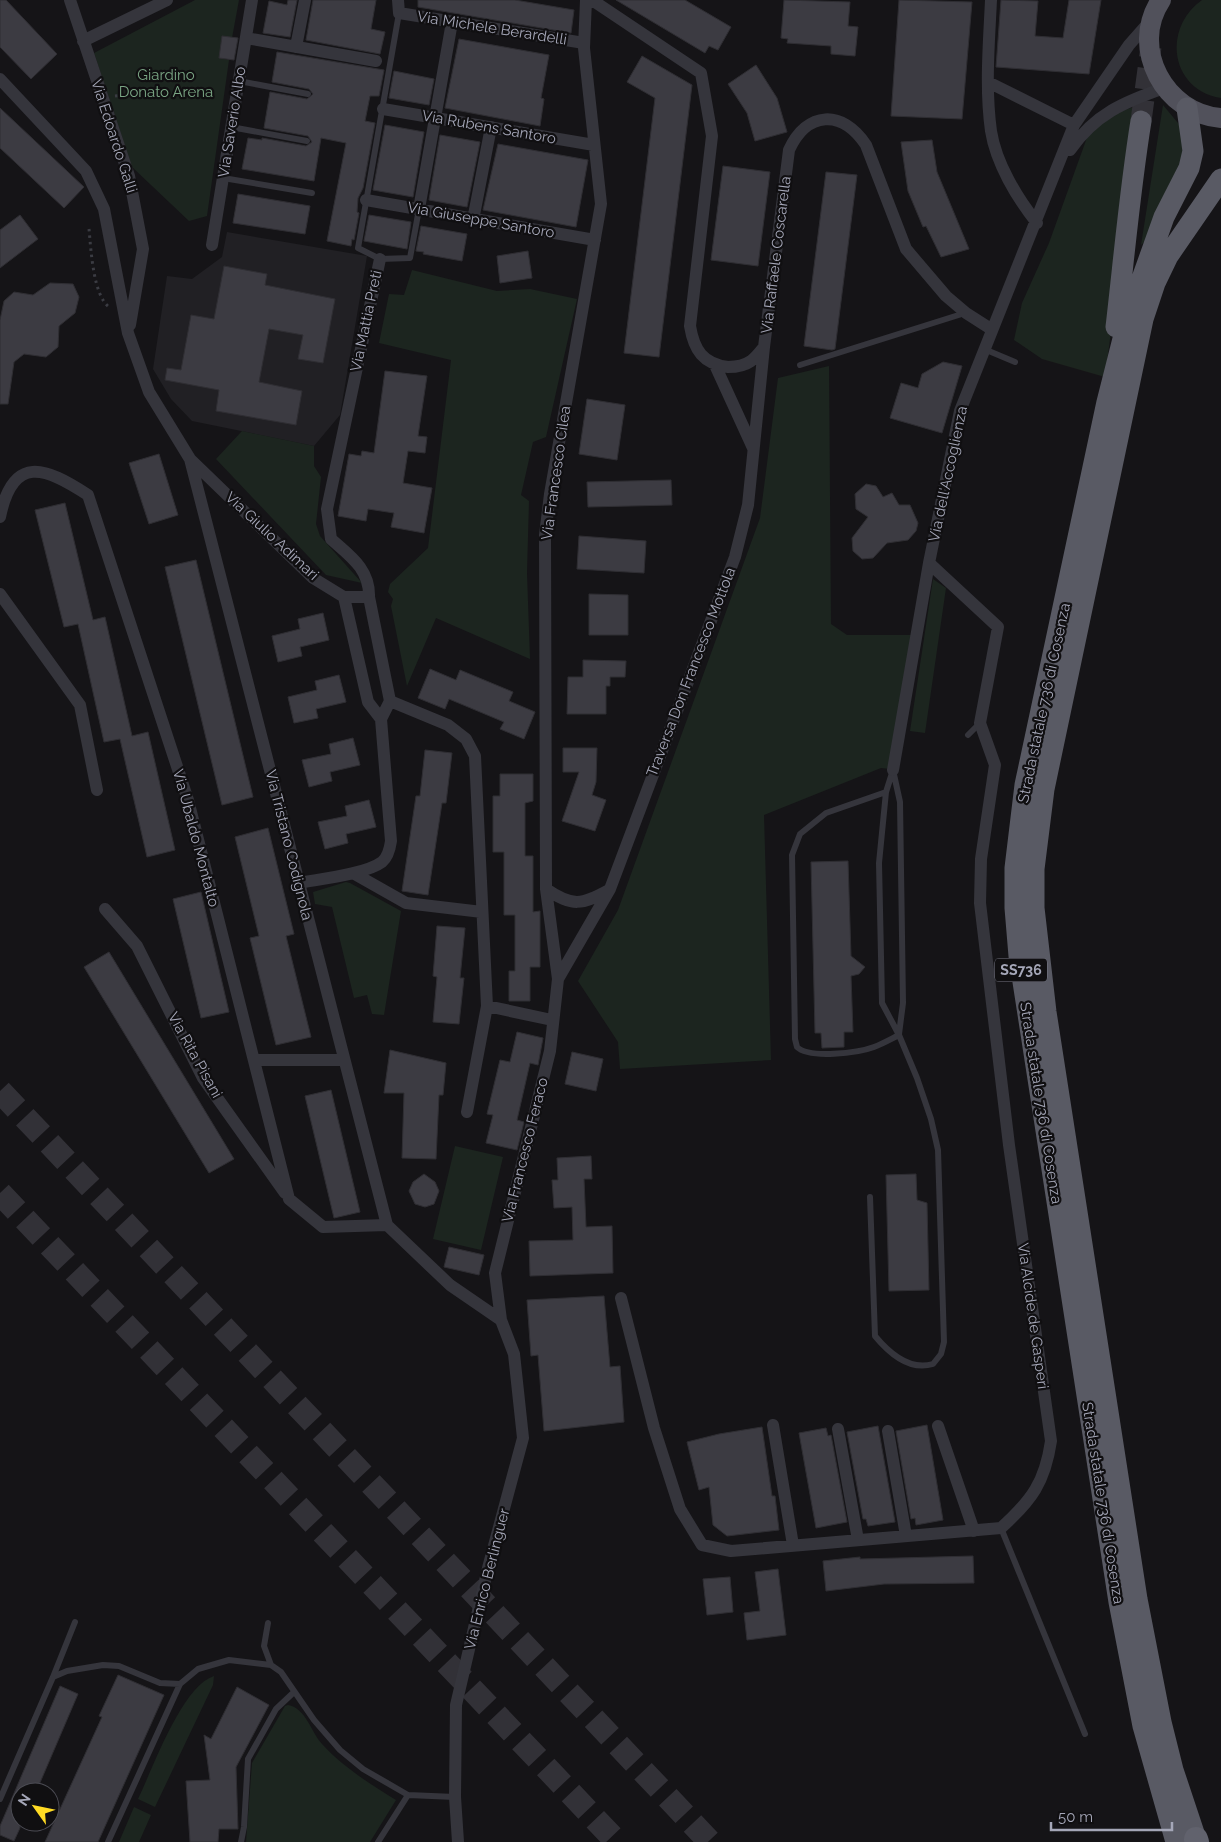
<svg xmlns="http://www.w3.org/2000/svg" width="1221" height="1842" font-family="Raleway,sans-serif">
<style>
.built{fill:#212024}
.green{fill:#1c251f}
.building{fill:#3c3b42;stroke:#2f2e33}
.lines{fill:none;stroke-linecap:round;stroke-linejoin:round}
.trunk-tunnel{stroke:#323137;stroke-width:21;stroke-dasharray:21 11;stroke-linecap:butt}
.motorway-tunnel{stroke:#323137;stroke-width:24;stroke-dasharray:24 12;stroke-linecap:butt}
.path{stroke:#3b3c43;stroke-width:3;stroke-dasharray:2.5 4;stroke-linecap:butt}
.service{stroke:#35353c;stroke-width:6}
.minor{stroke:#35353c;stroke-width:12}
.primary{stroke:#51515b;stroke-width:20}
.trunk{stroke:#595a64;stroke-width:21}
.motorway{stroke:#61626d;stroke-width:24}
.labels{text-anchor:middle;stroke-width:4.5;stroke-linejoin:round;paint-order:stroke}
.shield{fill:#100f11;stroke:#787986;stroke-width:1}
.shield-label{font-size:14px;font-weight:bold;fill:#a5a7b8}
.street-label{font-size:15px;fill:#a5a7b8;stroke:#100f11}
.park-label{font-size:15px;fill:#7aa584;stroke:#100f11}
</style>
<rect width="100%" height="100%" fill="#151417"/>
<path class="built" d="M227,232L367,256L340,415L314,446L192,421L171,399L153,369L167,276L192,279L222,257Z"/>
<path class="green" d="M195,0H239L232,38L222,36L219,58L229,60L207,216L189,221L132,167L94,53Z
M1202,0H1221V98C1170,90 1162,28 1202,0Z
M1141,105L1105,377L1042,359L1014,340L1022,303L1049,243L1089,132L1114,113Z
M1163,105L1183,129L1189,153L1155,232L1141,245Z
M412,270L497,291L530,289L577,299L546,437L533,442L521,495L529,501L527,573L530,659L436,618L407,686L391,606L393,599L388,592L390,584L428,548L451,360L379,343L389,294L404,295Z
M829,366L831,624L847,635H912L891,769L881,768L764,815L771,1060L620,1069L618,1042L578,981L618,910L760,518L778,378Z
M242,431L314,446V466L321,477L316,524L320,536L362,583L326,575L216,459Z
M933,579L946,588L925,733L910,731Z
M346,882L350,883L401,911L384,1015L372,1014L367,995L354,998L332,907L315,904L313,892Z
M455,1146L503,1157L481,1250L433,1239Z
M214,1676L213,1685L155,1807L138,1799C153,1768 182,1686 214,1676Z
M288,1705C306,1708 311,1732 322,1744C343,1767 370,1784 396,1800L370,1842H246L252,1763L285,1706Z
M134,1807L151,1815L139,1842H119Z"/>
<path class="building" d="M0,0H6L57,54L31,79L0,47Z
M288,0H297L290,37L263,33L269,1L287,5Z
M313,0H376L371,29L385,32L380,54L306,40Z
M418,0H515L574,10L571,33L418,7Z
M616,0H685L731,27L718,50L709,46L705,53Z
M784,0L850,2L848,26L858,27L855,56L831,54V46L787,43L788,39L781,38Z
M899,0L972,2L962,119L891,116Z
M1001,0L1038,1L1035,36L1063,38L1069,0H1101L1089,74L996,67Z
M222,36L238,38L234,60L219,58Z
M459,39L549,55L541,98L544,99L540,126L445,108Z
M277,52L384,70L379,96H370L365,121L375,123L363,188L358,198L357,212L359,213L354,240L352,239L351,246L327,241L346,143L321,138L314,181L242,169L248,138L262,140V138L306,146L312,142L308,136L264,128L270,92L307,99L313,94L309,89L272,82Z
M642,56L692,85L659,357L624,353L655,98L627,82Z
M756,65L777,98L787,132L755,141L747,113L728,84Z
M394,71L434,79L429,105L389,98Z
M0,108L84,187L64,208L0,148Z
M385,125L424,132L413,197L373,190Z
M440,135L480,142L467,207L429,200Z
M932,140L937,172L969,249L941,257L926,226L923,227L908,191L901,142Z
M498,144L588,160L576,227L483,210Z
M723,166L770,172L758,266L711,260Z
M826,172L857,175L835,349L832,350L804,346Z
M238,194L310,206L305,234L233,223Z
M20,215L38,239L0,268V230Z
M369,215L411,222L407,249L364,241Z
M421,226L467,234L462,261L423,254L424,252L416,251Z
M528,251L532,278L500,283L497,256Z
M224,266L267,274L265,285L335,299L323,363L298,359L303,335L269,329L259,382L302,391L296,425L216,411L219,390L165,380L167,368L181,370L191,315L214,319Z
M50,283L73,284L79,297L75,313L59,326L58,347L46,357L24,354L14,362L8,404H0V320L4,301L14,292L33,295Z
M943,362L962,366L942,433L890,418L901,383L918,388L922,374Z
M385,371L427,376L418,436L427,437L425,453L408,451L403,483L432,488L424,533L391,527L394,513L368,509L366,521L338,516L349,454L361,456L362,451L374,453Z
M587,399L625,405L617,460L579,454Z
M159,454L178,515L149,524L129,463Z
M671,480L672,505L588,507L587,482Z
M866,484L876,486L883,497L892,493L899,505H910L918,523L916,531L908,540L887,543L873,558L862,559L853,551L852,538L868,517L856,509L855,494Z
M65,503L93,620L105,617L132,736L148,732L175,850L147,857L120,739L104,742L78,624L64,627L35,510Z
M579,536L646,541L644,573L577,569Z
M196,560L253,797L222,805L165,567Z
M589,594L628,595V635H589Z
M323,613L329,640L300,647L302,656L278,662L272,636L300,629L298,619Z
M583,660L626,661L625,677H610V686H606V714H567L568,677H583Z
M430,669L456,680L460,670L513,692L509,701L535,712L524,739L500,729L504,722L449,699L445,709L418,698Z
M339,675L346,702L316,709L318,718L294,723L288,697L317,690L315,681Z
M353,738L360,765L330,772L332,781L309,787L302,760L331,754L329,744Z
M563,748H597L596,782L592,795L606,800L595,831L562,821L579,772H563Z
M425,750L452,753L446,803H442L428,895L402,891L416,796H420Z
M500,774H533V801L525,803V856H533V912L540,911V967H530V1001H509V971H515V915H504V852H493V796H500Z
M369,800L376,827L346,834L348,843L325,849L318,822L347,816L345,806Z
M268,828L294,934L286,936L311,1037L276,1045L250,938L259,936L235,837Z
M848,861L851,956L865,967L859,974L851,976L853,1032H844V1047L822,1048L821,1033H815L811,862Z
M201,892L229,1012L201,1018L173,899Z
M437,926L465,928L460,978H464L459,1024L433,1022L437,977L433,976Z
M109,952L234,1159L209,1173L84,967Z
M517,1032L543,1038L538,1065L530,1063L517,1120L524,1122L517,1150L486,1143L493,1115L487,1114L500,1060L510,1062Z
M390,1050L446,1063L443,1095H439L436,1159L402,1158L404,1093H384Z
M572,1052L603,1059L596,1091L565,1084Z
M331,1090L360,1212L334,1218L305,1096Z
M591,1156L592,1179H584L586,1227L612,1226L613,1273L530,1276L529,1241L573,1240L572,1207L554,1208L552,1180H558L557,1158Z
M424,1174L435,1182L439,1191L434,1204L425,1207L415,1204L409,1191L413,1182Z
M916,1174L917,1200L927,1203L929,1290L889,1291L886,1175Z
M449,1247L484,1255L479,1275L444,1267Z
M604,1296L610,1367L620,1366L624,1422L544,1431L538,1355L531,1356L527,1300Z
M927,1425L943,1520L916,1525L915,1518L911,1519L896,1431Z
M878,1426L895,1522L868,1526L866,1519H863L847,1432Z
M762,1427L772,1496H775L779,1530L727,1536L713,1525L709,1487L699,1490L687,1442L719,1434Z
M826,1428L828,1436L831,1435L847,1522L816,1528L799,1433Z
M973,1556L974,1583L884,1584L826,1591L823,1561L860,1557V1559Z
M778,1569L786,1635L747,1640L744,1613L760,1611L755,1572Z
M730,1577L733,1612L707,1615L703,1579Z
M118,1675L164,1695L98,1842H45L102,1717L99,1716Z
M60,1686L78,1694L36,1792H20V1828L14,1841L0,1835V1826Z
M237,1687L269,1705L236,1767L238,1829H219L218,1842H190L186,1781L210,1780L204,1735L211,1739Z"/>
<g class="lines">
<path class="trunk-tunnel" d="M1141,121L1151,47"/>
<path class="motorway-tunnel" d="M0,1091L710,1842
M0,1193L617,1842"/>
<path class="path" d="M115,96L123,95
M89,229C91,249 93,295 109,307"/>
<path class="service" d="M399,13L358,248L380,259L410,258L419,209
M239,81L308,94
M231,127L307,141
M223,178L312,193
M984,349L1015,362
M800,365L965,313
M968,735L980,723
M893,770L900,802L903,1003L899,1034
M886,792L826,813L800,834L792,855L795,1039L797,1047C809,1059 858,1053 874,1047C882,1044 891,1039 899,1035
M870,1197L875,1336C889,1353 910,1371 933,1364L941,1354L944,1342L938,1150L931,1119L917,1078L899,1035L882,1003L879,863L886,792L893,770
M1001,1528L1085,1734
M268,1623L264,1646L271,1665
M53,1677L75,1622
M0,1799L53,1677L67,1671L103,1665L119,1666L160,1683L180,1684
M108,1842L180,1684L198,1669L229,1660L271,1665L281,1672L314,1720L340,1750L363,1769L408,1795L455,1797
M241,1842L244,1827L248,1759L276,1709L293,1693
M378,1842L408,1795"/>
<path class="minor" d="M70,0L129,176L143,249L130,325
M398,0L399,13L584,43
M592,0L701,73L712,136L690,326C694,350 703,364 728,367C736,367 744,366 751,361C755,358 760,352 764,347
M991,0C989,43 985,88 991,131C996,163 1017,198 1037,223
M246,38L376,61
M83,41L167,0
M296,47L305,0
M0,79L86,171L104,209L128,333L149,392L190,459L387,1225L450,1285L501,1320
M988,82L1074,125
M383,109L594,145
M1070,150C1095,114 1124,102 1164,88
M366,200L595,240
M419,209L452,22
M473,220L491,127
M212,245L252,0
M380,259L327,509L331,539C350,556 370,569 369,597L390,701L381,719
M715,365L753,448
M190,459L313,578L344,597L368,702L381,719
M0,517C13,454 45,467 88,495L188,800L289,1199L323,1227L387,1225
M0,594L80,705L97,790
M344,597H369
M390,701L448,725L466,739L475,756L487,1006L467,1112
M893,770L929,563L960,411L1074,125L1129,45L1151,20
M353,873L406,903L482,912
M299,883C320,879 366,874 382,862C388,857 390,848 391,841L381,719
M546,889C572,907 582,905 609,890
M105,909L137,946L203,1078L285,1193
M558,979L610,889L735,557L748,505L764,347L789,150C807,111 842,109 866,145L906,249L946,296L966,313L991,329
M487,1006L552,1020
M254,1060H343
M621,1298L654,1428L680,1509L702,1545L731,1551L1001,1528C1032,1500 1045,1482 1051,1441L1009,1145L980,903L981,859L995,765L980,723L998,627L929,563
M773,1425L793,1545
M938,1426L974,1531
M838,1429L858,1540
M888,1431L906,1536
M458,1842L455,1797L456,1705L488,1568L523,1438L514,1354L501,1320L495,1273L550,1051L558,979L546,889L545,535L550,494L601,204L584,48L586,0"/>
<path class="primary" d="M1161,0C1129,48 1165,114 1221,118"/>
<path class="trunk" d="M1116,327C1124,258 1130,189 1141,121
M1196,1839L1173,1770L1161,1722L1137,1599L1046,1012L1034,908V869L1044,789L1143,319L1155,283L1168,256L1221,179
M1176,1842L1143,1726L1119,1602L1019,956L1015,908V868L1025,785L1107,402L1129,315L1164,217L1189,168L1193,151L1187,108"/>
<path class="motorway" d="M1196,1839L1197,1842"/>
</g>
<g class="labels">
<rect class="shield" x="995" y="958.5" width="52" height="23" rx="4"/>
<g class="shield-label">
<text x="1021" y="975">SS736</text>
</g>
<g class="street-label">
<text transform="translate(492 28) rotate(9)" y="5">Via Michele Berardelli</text>
<text transform="translate(232 122) rotate(-81)" y="5">Via Saverio Albo</text>
<text transform="translate(489 127) rotate(10)" y="5">Via Rubens Santoro</text>
<text transform="translate(114 136) rotate(72)" y="5">Via Edoardo Galli</text>
<text transform="translate(481 220) rotate(10)" y="5">Via Giuseppe Santoro</text>
<text transform="translate(776 255) rotate(-83)" y="5">Via Raffaele Coscarella</text>
<text transform="translate(366 321) rotate(-78)" y="5">Via Mattia Preti</text>
<text transform="translate(556 473) rotate(-82)" y="5">Via Francesco Cilea</text>
<text transform="translate(948 474) rotate(-78)" y="5">Via dell'Accoglienza</text>
<text transform="translate(272 536) rotate(43)" y="5">Via Giulio Adimari</text>
<text transform="translate(691 672) rotate(-69)" y="5">Traversa Don Francesco Mottola</text>
<text transform="translate(1044 703) rotate(-78)" y="5">Strada statale 736 di Cosenza</text>
<text transform="translate(196 838) rotate(75)" y="5">Via Ubaldo Montalto</text>
<text transform="translate(289 845) rotate(76)" y="5">Via Tristano Codignola</text>
<text transform="translate(195 1055) rotate(61)" y="5">Via Rita Pisani</text>
<text transform="translate(1041 1103) rotate(81)" y="5">Strada statale 736 di Cosenza</text>
<text transform="translate(525 1150) rotate(-76)" y="5">Via Francesco Feraco</text>
<text transform="translate(1033 1316) rotate(82)" y="5">Via Alcide de Gasperi</text>
<text transform="translate(1103 1503) rotate(81)" y="5">Strada statale 736 di Cosenza</text>
<text transform="translate(487 1579) rotate(-76)" y="5">Via Enrico Berlinguer</text>
</g>
<g class="park-label">
<text x="166" y="80">Giardino<tspan x="166" dy="17">Donato Arena</tspan></text>
</g>
</g>
<g transform="translate(35 1807) rotate(303)"><circle r="24" fill="#100f11" stroke="#4c4c54"/>
<path d="M0-4L9 19L0 12L-9 19Z" fill="#ffdb24"/>
<text y="-8" font-size="14" font-weight="bold" text-anchor="middle" fill="#a5a7b8">N</text>
</g>
<path d="M1051 1822v8h121v-8" fill="none" stroke="#a5a7b8" stroke-width="2.5"/>
<text x="1058" y="1822" font-size="15" fill="#a5a7b8" stroke="#100f11" stroke-width="4" paint-order="stroke">50 m</text>
</svg>
